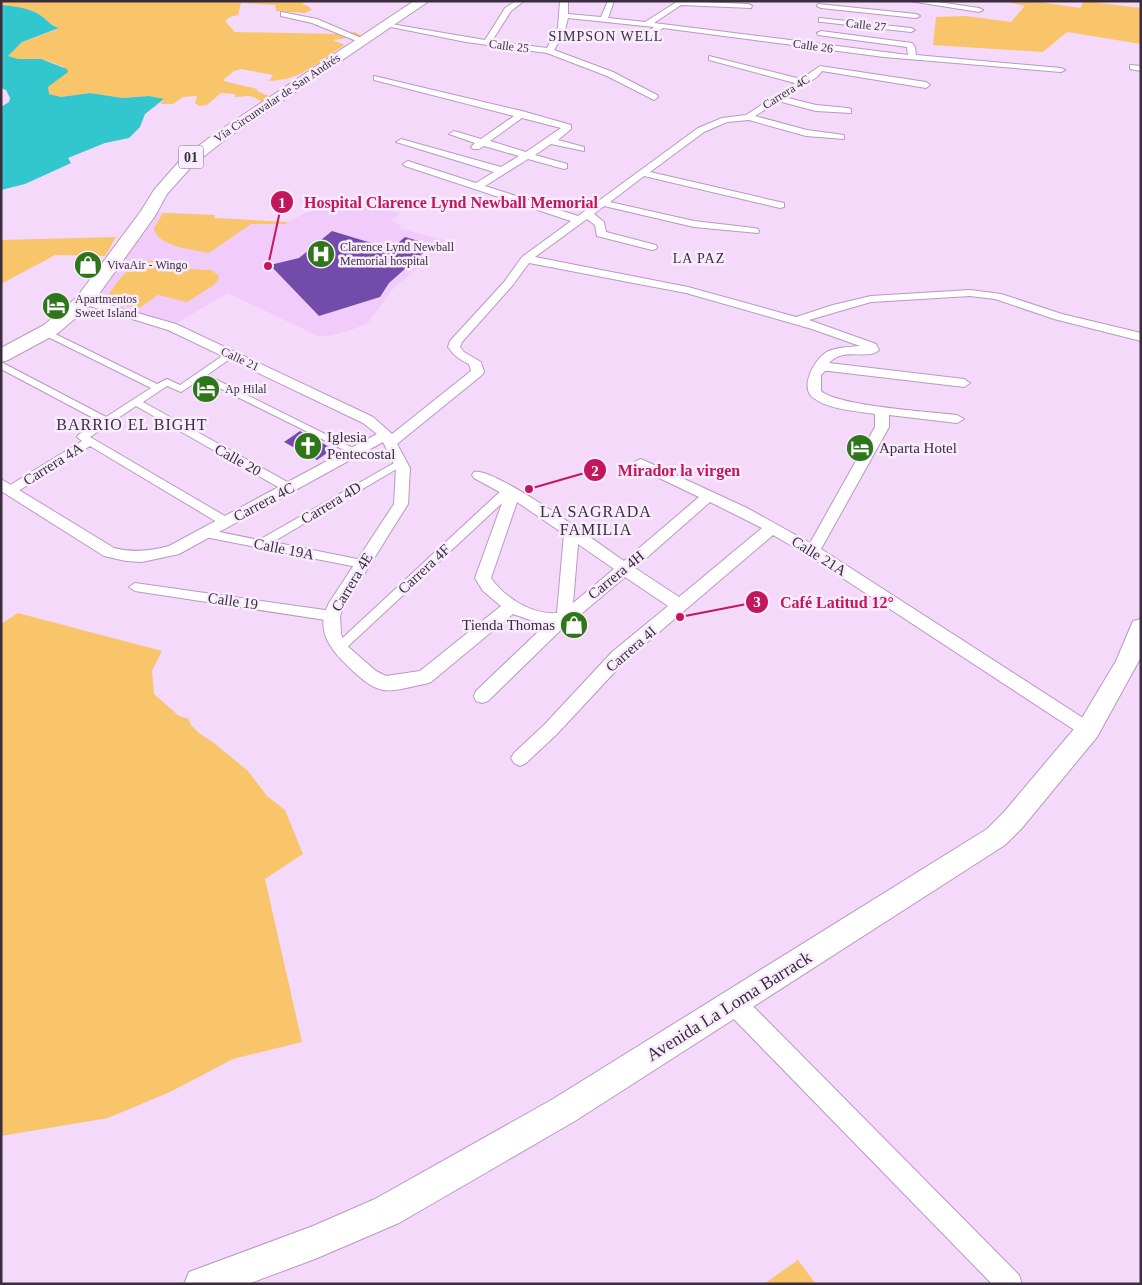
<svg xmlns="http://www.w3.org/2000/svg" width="1142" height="1285" font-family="Georgia,serif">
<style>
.built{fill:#f1cbf9}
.green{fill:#f8c56b}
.water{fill:#32c6ce}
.building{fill:#734cab}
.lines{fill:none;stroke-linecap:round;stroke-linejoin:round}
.pedestrian-casing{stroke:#b999c0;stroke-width:2}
.minor-casing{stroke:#b999c0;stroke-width:2}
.secondary-casing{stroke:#b999c0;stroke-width:2}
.trunk-casing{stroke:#b999c0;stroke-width:2}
.pedestrian{fill:#fff;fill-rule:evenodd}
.minor{fill:#fff;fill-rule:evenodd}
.secondary{fill:#fff;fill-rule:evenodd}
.trunk{fill:#fff;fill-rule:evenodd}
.labels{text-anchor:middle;stroke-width:5;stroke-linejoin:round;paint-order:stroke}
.far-street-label{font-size:12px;fill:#3a2d3d;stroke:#f9ecfc}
.far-poi-label{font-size:12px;fill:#3a2d3d;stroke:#f9ecfc;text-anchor:start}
.far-neighbourhood-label{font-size:14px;letter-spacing:1px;fill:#3a2d3d;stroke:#f9ecfc}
.shield{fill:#f9ecfc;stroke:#736676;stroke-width:1}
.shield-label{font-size:14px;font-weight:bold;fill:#3a2d3d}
.poi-label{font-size:15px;fill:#3a2d3d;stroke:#f9ecfc;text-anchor:start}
.street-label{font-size:15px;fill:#3a2d3d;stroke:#f9ecfc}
.neighbourhood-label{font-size:16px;letter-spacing:1px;fill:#3a2d3d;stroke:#f9ecfc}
.near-street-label{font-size:18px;fill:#3a2d3d;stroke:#f9ecfc}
.leader{fill:none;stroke:#c2185b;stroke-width:2}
.callout-dot{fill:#c2185b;stroke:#f9ecfc;stroke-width:2}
.mark-label{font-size:15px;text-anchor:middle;font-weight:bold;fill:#fff}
.callout-label{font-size:16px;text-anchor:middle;font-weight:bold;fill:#c2185b;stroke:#f9ecfc;stroke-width:5;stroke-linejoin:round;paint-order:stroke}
</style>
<rect width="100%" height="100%" fill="#f4d9fa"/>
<path class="built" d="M340,197L400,213L391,221L402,225L399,228L448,241L391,291L368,323L351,330L329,336H318L228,293L173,325L92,300L155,212L215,215L214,218L287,222Z"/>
<path class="green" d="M1,1H306L302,4L308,6L312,10L305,13L276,11L275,5L241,3L238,15L230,17L225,21L235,32L338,34L355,32L362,36L333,40L345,45C318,61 303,80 269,81L273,75L241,69L234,71L224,79V81L257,89V91L273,98C260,104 263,101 253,97C248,95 241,97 235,97V94L221,93L207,105L199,106L195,103L197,96L183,97L173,104H160L164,100L149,96L123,98L90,93L61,97L48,94V87L58,79L64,67L48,61L36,59H13L8,56L22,42L58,29V27C50,25 48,21 42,16C31,8 14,7 1,5Z
M1003,1H1033L1080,8L1084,1L1141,8V44L1067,32L1043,52L933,45L936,17L966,16L1011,22L1025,6Z
M163,213L215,215L214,218L287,222L286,224H251L209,253C195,250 155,246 154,228Z
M116,237L105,256L55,255L1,284V240Z
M155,260L168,261L188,269L211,270L218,275L219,278L214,285L187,302L158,295L138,309L110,300L108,295C123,275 129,263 155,260Z
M18,613L162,651L152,671L154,694L179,716L189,719L191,725L199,733L214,743L248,771L267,796L285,810L303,854L265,879L302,1042L233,1059L170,1092L108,1118L1,1136V624Z
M798,1260L816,1284H764Z"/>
<path class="water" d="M1,5C13,6 30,8 40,15C49,21 48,24 59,28L22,42L8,56L18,59H41L67,69L68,72L48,87L49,94L61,97L90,93L123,98L149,96L164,99L145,114L140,127L129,138L105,143L68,158L71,163L69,164L25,184L1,190V107L9,102L10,98L6,90L1,88Z"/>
<path class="building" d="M332,231L391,249L405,237L432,245L389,283L380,297L319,316L270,265L299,258Z
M300,431L333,449L317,460L284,442Z"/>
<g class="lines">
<defs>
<path id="pedestrian" d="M45,329L157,384L167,379L180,385L228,352H234V356L207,375L361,452L356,455L352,454L201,379L181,392L167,386L143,402L293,485L294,488L293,491H285L136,406L90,437L230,519L232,522L230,525H222L90,446L15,493H7L6,490L7,487L82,441L77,437L78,435L99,421L1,369V362L106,417L151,388L42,334V330Z
M401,459L405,460L406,462L405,464L273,542L362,560L366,561L368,564L366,567L362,568L205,537L199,533L205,529L259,540Z
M509,486L514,490L513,493L343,651H335L333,648L335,645L505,487Z
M135,583L332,611L336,613L338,616L336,619L332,621L135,591L129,587Z"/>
<path id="minor" d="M516,1H524L511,11L492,41L547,48L558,28L560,1H568V14L601,17L608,1H614L608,18L645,22L678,1L748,4L752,6L751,8L681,5L654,23L908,55L907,47L818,35L817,33L821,31L912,43L915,47L916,55L1061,68L1065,70L1061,72L884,57L663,28L642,42L638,40L639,38L654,27L568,18L564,33L554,50L613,72L657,95L658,97L654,100L607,76L547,53L466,42L381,25L385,23L485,40L505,8Z
M910,1H931L979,8L983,10L979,12Z
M818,4L916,14L920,16L916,18L821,8L817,6Z
M281,12L317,19L366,40L359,42L312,23L281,16Z
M819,18L911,28L915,30L911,32L822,22H819Z
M709,56L801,79L820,66L926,82L930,85L926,88L822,71L817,77L784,97L816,105L848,108L851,109V113L816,111L778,101L755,116L807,130L844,135V139L806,136L749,120L727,122L704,132L650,172L784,203V207L780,208L644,176L610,202L694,221L754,228L758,229L759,231L758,233L694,227L604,206L594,214L604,222L606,232L656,245L657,247L656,249L652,250L597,236L595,225L587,219L535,257L688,287L796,317L833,305L871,296L970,290L1001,294L1062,314L1141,333V341L1054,319L995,299L970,296L871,302L809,320L876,344L879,350C868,361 844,346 829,363L964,379L970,383L964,387L829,371H825L821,375V391C838,406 930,412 957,415L964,419L957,423L889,415V427L821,549L1094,725L1097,730L1094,735L1088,737L1082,735L809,556L773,535L624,662L556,735L526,763L520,766L514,763L511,758L514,753L544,725L612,652L668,606L625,577L581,614L570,621L488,701L482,703L476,701L474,696L476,691L545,625L513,614L431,682L425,684C412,686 396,692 383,690C372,688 362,679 354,672C334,653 313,633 329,603L394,504L396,468L383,442L179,554L142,562L126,561L104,556L1,491V479L114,548C133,553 151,551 169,546L377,434L363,423L168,330L80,303L78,301L80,299H88L176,324L373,417L392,434L471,371L469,364C459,359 454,356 448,347L450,341L504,282L522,257L571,221L405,166L403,164L408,161L476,183L494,172L396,142L401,139L501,167L519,156L484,146L479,149H473L471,147L475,143L449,134L454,131L481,139L514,116L374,80V76L522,111L571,125V129L558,140L584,147V151L551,144L535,155L567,164V168L564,169L528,159L485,186L578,216L698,128L722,118L746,115L795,83L709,60ZM522,118L561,128L526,152L490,141ZM529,263L686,293L812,329L860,346C849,347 835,347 825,353C814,361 798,389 815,399C831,410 857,411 875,414V427L810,543L747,508L641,459L636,461L634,464L636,467L699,497L624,561C601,545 494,466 474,472L472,475L474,478L505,495L475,578L483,591L501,606L420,671L386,676L376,671L345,644L341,634L340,616L343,608L408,504L410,468L397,444L482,375L484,372L481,362L464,352L460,347L462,342L512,286ZM517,502L564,534L557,613C532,615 505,598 491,578ZM710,502L762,528L679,597L635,568ZM578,544L614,569L573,603Z
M1130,65L1141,66V71L1130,69Z
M734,992L742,995L1019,1275L1022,1284H992L726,1011L723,1003L726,995Z"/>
<path id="secondary" d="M1141,619V657L1097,737L1022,828L1005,845L575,1121L399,1223L315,1259L248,1284H184L189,1272L313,1226L375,1199L553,1099L987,829L1004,812L1079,723L1116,661L1133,621Z"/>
<path id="trunk" d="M414,1H429L226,139L193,165L167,194L155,216L91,305L58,333L8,360L1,362V348L44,325L77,297L141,211L154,190L182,158L216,133Z"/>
</defs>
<use href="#pedestrian" class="pedestrian-casing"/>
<use href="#minor" class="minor-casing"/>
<use href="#secondary" class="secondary-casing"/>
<use href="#trunk" class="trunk-casing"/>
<use href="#pedestrian" class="pedestrian"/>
<use href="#minor" class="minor"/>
<use href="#secondary" class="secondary"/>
<use href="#trunk" class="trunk"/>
</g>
<defs>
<symbol id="hospital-disc" viewBox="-11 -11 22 22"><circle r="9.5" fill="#2d761a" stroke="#f9ecfc"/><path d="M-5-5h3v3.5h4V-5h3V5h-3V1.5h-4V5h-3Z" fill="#fff"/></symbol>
<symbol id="shop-disc" viewBox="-11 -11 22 22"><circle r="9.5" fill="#2d761a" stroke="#f9ecfc"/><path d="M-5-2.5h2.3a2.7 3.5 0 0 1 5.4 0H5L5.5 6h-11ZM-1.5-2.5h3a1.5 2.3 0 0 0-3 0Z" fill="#fff"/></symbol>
<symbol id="hotel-disc" viewBox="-11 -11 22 22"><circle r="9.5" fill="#2d761a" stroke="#f9ecfc"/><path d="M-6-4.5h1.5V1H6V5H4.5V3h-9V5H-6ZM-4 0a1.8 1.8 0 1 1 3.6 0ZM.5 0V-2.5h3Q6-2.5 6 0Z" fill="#fff"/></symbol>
<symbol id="church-disc" viewBox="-11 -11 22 22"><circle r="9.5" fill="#2d761a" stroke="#f9ecfc"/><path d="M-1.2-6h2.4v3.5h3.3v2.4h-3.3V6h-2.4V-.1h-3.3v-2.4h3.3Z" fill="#fff"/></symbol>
</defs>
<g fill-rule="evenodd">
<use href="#hospital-disc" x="305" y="238" width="32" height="32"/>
<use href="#shop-disc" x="72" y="249" width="32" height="32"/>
<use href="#hotel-disc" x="40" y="290" width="32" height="32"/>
<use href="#hotel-disc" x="190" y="373" width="32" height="32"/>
<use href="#church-disc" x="292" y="430" width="32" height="32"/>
<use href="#hotel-disc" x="844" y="432" width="32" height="32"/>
<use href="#shop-disc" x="558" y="609" width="32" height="32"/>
</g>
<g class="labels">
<g class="far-street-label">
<text transform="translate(866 25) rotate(6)" y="4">Calle 27</text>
<text transform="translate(509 46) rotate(7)" y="4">Calle 25</text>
<text transform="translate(813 46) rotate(8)" y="4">Calle 26</text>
<text transform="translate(786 92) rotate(-32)" y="4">Carrera 4C</text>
<text transform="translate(277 98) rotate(-34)" y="4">Vía Circunvalar de San Andrés</text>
<text transform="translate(240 359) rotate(25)" y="4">Calle 21</text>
</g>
<g class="far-poi-label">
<text x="340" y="251">Clarence Lynd Newball<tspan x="340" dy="14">Memorial hospital</tspan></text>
<text x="107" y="269">VivaAir - Wingo</text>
<text x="75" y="303">Apartmentos<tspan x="75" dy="14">Sweet Island</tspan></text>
<text x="225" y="393">Ap Hilal</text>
</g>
<g class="far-neighbourhood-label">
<text x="606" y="41">SIMPSON WELL</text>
<text x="699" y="263">LA PAZ</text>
</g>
<rect class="shield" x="178.5" y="145.5" width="25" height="23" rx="4"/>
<g class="shield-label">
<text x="191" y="162">01</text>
</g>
<g class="poi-label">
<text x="327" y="442">Iglesia<tspan x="327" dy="17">Pentecostal</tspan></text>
<text x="879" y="453">Aparta Hotel</text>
<text x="555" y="630" text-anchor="end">Tienda Thomas</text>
</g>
<g class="street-label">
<text transform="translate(238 460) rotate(29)" y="5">Calle 20</text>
<text transform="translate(53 464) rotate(-32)" y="5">Carrera 4A</text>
<text transform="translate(264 502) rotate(-28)" y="5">Carrera 4C</text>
<text transform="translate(331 503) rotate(-31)" y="5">Carrera 4D</text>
<text transform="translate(284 549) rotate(11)" y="5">Calle 19A</text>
<text transform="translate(819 556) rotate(32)" y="5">Calle 21A</text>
<text transform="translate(424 569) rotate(-43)" y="5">Carrera 4F</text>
<text transform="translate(616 575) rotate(-39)" y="5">Carrera 4H</text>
<text transform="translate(352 582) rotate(-59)" y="5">Carrera 4E</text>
<text transform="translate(233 601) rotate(8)" y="5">Calle 19</text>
<text transform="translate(631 649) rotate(-41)" y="5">Carrera 4I</text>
</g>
<g class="neighbourhood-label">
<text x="132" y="430">BARRIO EL BIGHT</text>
<text x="596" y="517">LA SAGRADA<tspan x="596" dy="18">FAMILIA</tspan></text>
</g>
<g class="near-street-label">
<text transform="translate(729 1006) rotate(-32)" y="6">Avenida La Loma Barrack</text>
</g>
</g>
<path class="leader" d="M268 266L282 202M529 489L595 470M680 617L757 602"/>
<g class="callout-dot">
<circle cx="268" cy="266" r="5"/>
<circle cx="529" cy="489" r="5"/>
<circle cx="680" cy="617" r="5"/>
<circle cx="282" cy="202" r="12"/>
<circle cx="595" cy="470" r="12"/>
<circle cx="757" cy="602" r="12"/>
</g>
<g class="mark-label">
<text x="282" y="208">1</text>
<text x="595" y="476">2</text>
<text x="757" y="607">3</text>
</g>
<g class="callout-label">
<text x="451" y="208">Hospital Clarence Lynd Newball Memorial</text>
<text x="679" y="476">Mirador la virgen</text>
<text x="837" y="608">Café Latitud 12°</text>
</g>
<rect width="1142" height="1285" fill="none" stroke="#3a2d3d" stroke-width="5"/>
</svg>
